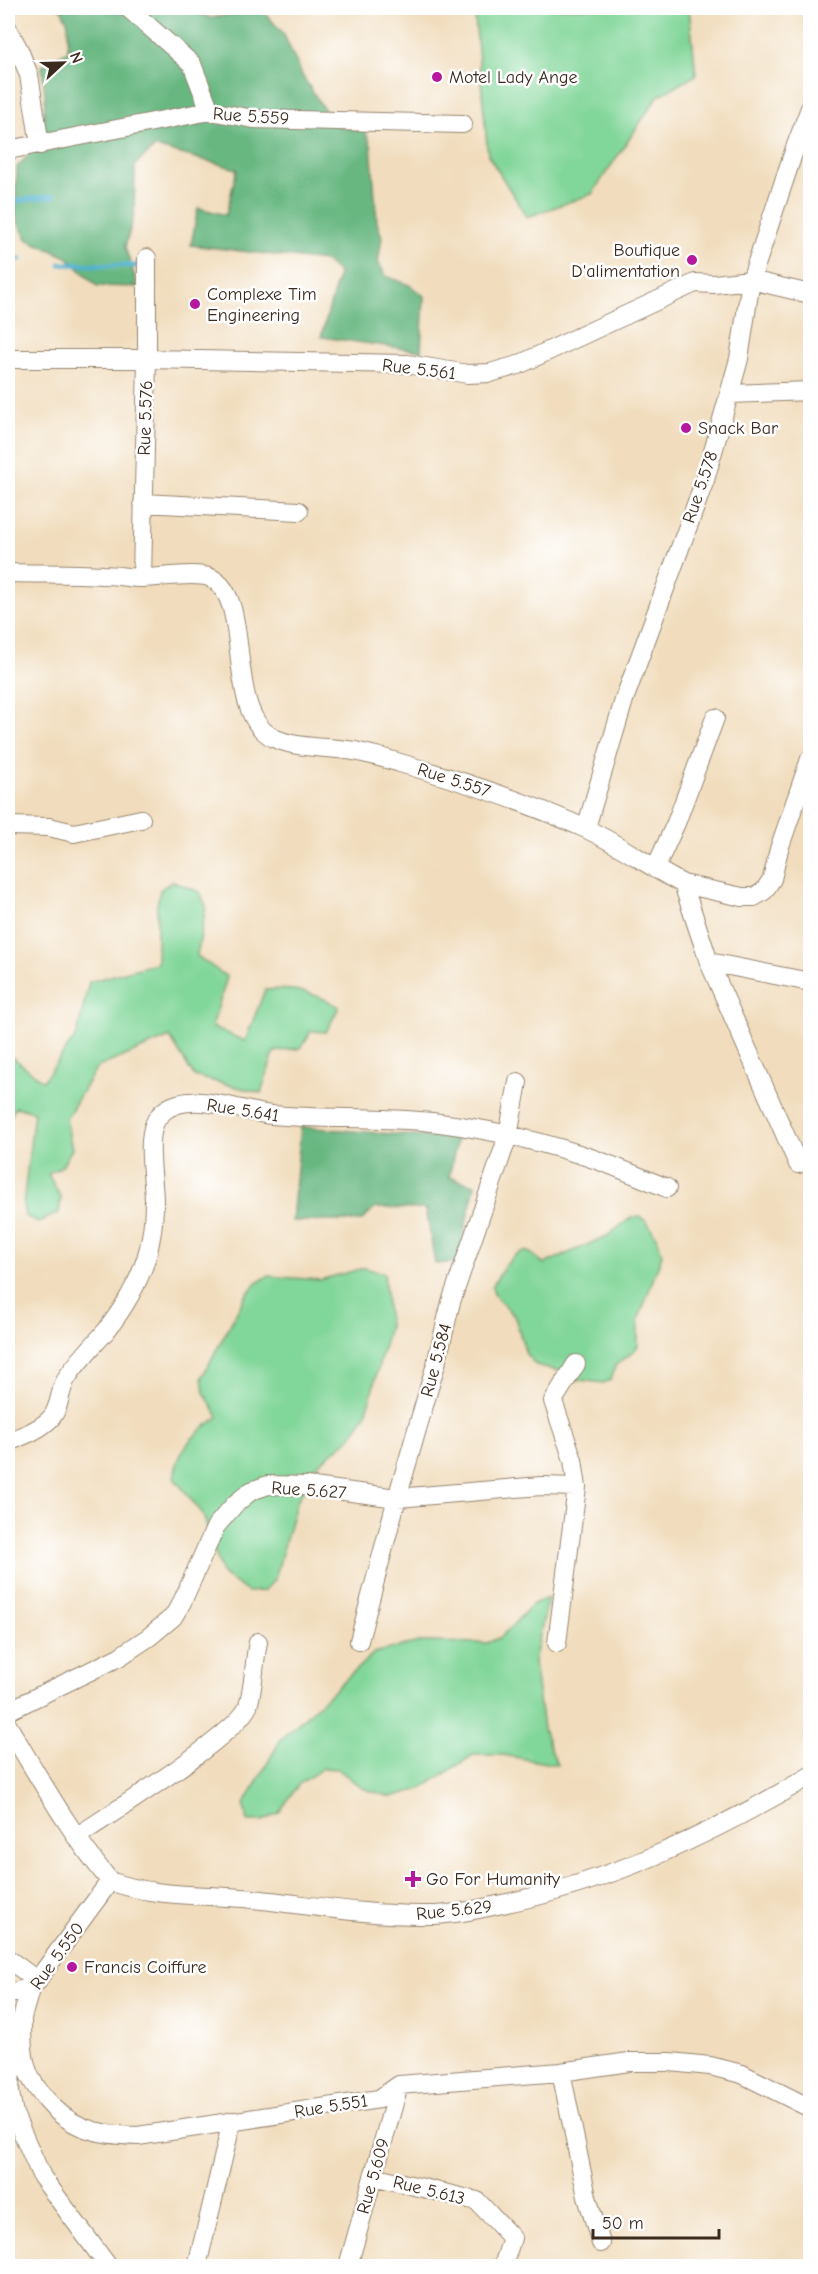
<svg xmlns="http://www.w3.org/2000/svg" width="818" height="2274" font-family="'Comic Neue',sans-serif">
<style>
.green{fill:#81d699;stroke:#5e805c;stroke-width:1.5}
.forest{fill:#68b781;stroke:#527050;stroke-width:1.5}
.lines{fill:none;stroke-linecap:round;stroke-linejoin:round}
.stream{stroke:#51b1d0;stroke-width:5}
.street-casing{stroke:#96846e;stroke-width:20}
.street{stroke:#fff;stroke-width:18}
.poi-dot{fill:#b5179e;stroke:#fff;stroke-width:2}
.labels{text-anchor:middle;stroke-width:5;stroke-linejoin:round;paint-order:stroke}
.poi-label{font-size:18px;fill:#3b2a1e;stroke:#fff;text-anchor:start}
.street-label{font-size:18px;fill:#3b2a1e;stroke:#fff}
</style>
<rect width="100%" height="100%" fill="#fff"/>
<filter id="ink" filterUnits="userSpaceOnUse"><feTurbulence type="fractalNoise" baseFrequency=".0167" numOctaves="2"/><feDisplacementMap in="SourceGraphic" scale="12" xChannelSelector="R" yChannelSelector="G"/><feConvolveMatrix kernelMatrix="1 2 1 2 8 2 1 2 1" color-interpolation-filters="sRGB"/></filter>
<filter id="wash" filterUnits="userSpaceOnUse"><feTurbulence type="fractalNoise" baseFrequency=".008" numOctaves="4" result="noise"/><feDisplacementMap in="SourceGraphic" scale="24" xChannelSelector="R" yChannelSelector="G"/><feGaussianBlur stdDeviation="1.35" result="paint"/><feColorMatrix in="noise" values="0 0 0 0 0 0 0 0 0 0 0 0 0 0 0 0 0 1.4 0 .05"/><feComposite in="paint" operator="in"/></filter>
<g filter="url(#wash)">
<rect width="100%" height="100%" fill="#f1ddbd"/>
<path class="green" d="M474,8H689L696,75L658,96L592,194L527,217L488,155Z
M172,881L200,892L206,906L197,956L227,977L212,1027L245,1041L265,990C292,987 317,993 339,1007L326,1032L311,1031L301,1048L274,1052L261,1093L194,1076L170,1037L96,1068L66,1119L72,1149L62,1166L48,1174L61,1198L59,1213L38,1222L25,1216L23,1205L34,1112L16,1107L8,1121V1054L43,1081L77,1035L89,982L157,963V906L160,890Z
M632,1217H640L647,1222L658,1240L662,1255L638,1321V1346L633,1352L615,1366L611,1380L603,1383L573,1379L559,1371L536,1365L526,1354L515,1317L494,1294L492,1287C498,1277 513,1248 528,1252C533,1254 539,1260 544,1264L607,1236Z
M364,1268L384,1273L389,1326L366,1415L348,1440L311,1470L306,1486L296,1503L275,1579L264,1591L248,1592L222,1574L203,1514L174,1478C178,1448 194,1434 218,1417L204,1392L202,1377L245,1297L255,1284L268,1276L320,1280Z
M548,1598L534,1662L543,1729L557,1765L503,1755H473L421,1789L391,1797L362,1788L338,1769L323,1768L298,1785L279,1813L263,1821H247L244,1805L281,1739L374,1653L419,1642L487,1643L501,1637L533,1604Z"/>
<path class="forest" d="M57,8H185L211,18L261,9L283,33L303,77L335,126L365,131L371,145L377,223L382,237L378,262L386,276L409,285L424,296L421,351L321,337L339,274L325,261L191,245L198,208L226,215L237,169L155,147L135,165L134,215L125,247L138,287L97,286L67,257L28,240L20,227L15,213L17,167L43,140L45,95L42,66L68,51V23L61,9Z
M301,1127L457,1139L449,1177L475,1185L457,1262L435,1264L426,1209L375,1208L361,1221H292Z"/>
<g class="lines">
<path class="stream" d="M8,202L54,196
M8,257L9,259H20
M60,264L142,266"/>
</g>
</g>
<g filter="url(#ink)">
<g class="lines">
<defs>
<path id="street" d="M128,8L192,64L210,111
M8,29L19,50L29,75L40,145
M8,150L210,111L254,119L463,124
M8,359H147L407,364L468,374L490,373L518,365L695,283L714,284L751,280L810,294
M730,394L810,391
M143,503L299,511
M8,573C39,574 71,573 103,575C116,575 130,578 143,578C161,578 197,571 211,578C255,599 222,717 276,739C297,748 324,747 347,750C365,752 383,758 400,763C462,781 525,801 584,828C616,842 650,867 683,884L709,962L798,1164L810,1156
M142,578L147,359V258
M8,826L49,827L74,833L141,819
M586,828L624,700L705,480L739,359L751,280L795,148L810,108
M655,869L676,823L715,718
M683,884L742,897H754L764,891L772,879L779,849L810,759
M709,962L810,982
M8,1442C22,1436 40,1430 51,1418C61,1407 59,1388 68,1376C79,1360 93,1346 106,1331C127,1304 146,1271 151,1237C153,1226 154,1213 154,1201C154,1179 144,1133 159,1116C183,1086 241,1112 272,1115C328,1120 384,1116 440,1123C485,1129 539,1141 582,1155C611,1164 639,1177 667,1188
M359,1641L397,1498L436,1364L451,1302L508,1136L518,1082
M557,1643L577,1487
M8,1711L119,1657L149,1637L173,1617L182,1602L216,1526L235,1504L251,1491L268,1485L306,1486L397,1498L541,1486L577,1487L573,1460L553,1401L576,1364
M8,1726C40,1779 70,1833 110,1881L30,1990L15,2042L11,2066L10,2093L14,2114L42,2177L108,2266
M76,1837C107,1816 239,1734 248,1706C254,1688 254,1661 258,1642
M110,1881C155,1898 206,1894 253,1899C309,1905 365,1915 421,1915C448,1916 475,1910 502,1904C611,1882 714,1833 810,1776
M8,1959L38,1981
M8,1994L24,1989L30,1990
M22,2018C22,2035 22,2053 27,2069C30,2079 37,2089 44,2097C69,2129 98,2135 138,2136L379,2099L399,2085L561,2072L629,2062H670L710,2066L742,2074L810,2108
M561,2072L587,2197L601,2243
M373,2176L477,2201L512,2238L503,2266
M197,2266L232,2121
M348,2266L399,2085"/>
</defs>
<use href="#street" class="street-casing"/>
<use href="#street" class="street"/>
</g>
</g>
<g class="poi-dot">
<circle cx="437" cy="77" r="6"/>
<circle cx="692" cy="260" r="6"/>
<circle cx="195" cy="304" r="6"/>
<circle cx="686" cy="428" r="6"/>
<path d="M410 1870h6v6h6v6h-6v6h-6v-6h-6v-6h6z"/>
<circle cx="72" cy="1967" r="6"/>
</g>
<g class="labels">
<g class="poi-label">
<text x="449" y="83">Motel Lady Ange</text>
<text x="680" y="256" text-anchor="end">Boutique<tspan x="680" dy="21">D'alimentation</tspan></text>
<text x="207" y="300">Complexe Tim<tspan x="207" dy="21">Engineering</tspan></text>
<text x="698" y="434">Snack Bar</text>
<text x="426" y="1885">Go For Humanity</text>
<text x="84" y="1973">Francis Coiffure</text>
</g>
<g class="street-label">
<text transform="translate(251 116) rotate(4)" y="6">Rue 5.559</text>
<text transform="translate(419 369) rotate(7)" y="6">Rue 5.561</text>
<text transform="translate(145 418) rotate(-88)" y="6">Rue 5.576</text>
<text transform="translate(700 487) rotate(-71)" y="6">Rue 5.578</text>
<text transform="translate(454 780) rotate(18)" y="6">Rue 5.557</text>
<text transform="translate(243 1110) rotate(9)" y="6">Rue 5.641</text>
<text transform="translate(436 1360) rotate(-75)" y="6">Rue 5.584</text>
<text transform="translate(309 1490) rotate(4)" y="6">Rue 5.627</text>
<text transform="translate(454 1910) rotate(-6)" y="6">Rue 5.629</text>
<text transform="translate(57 1956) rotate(-54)" y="6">Rue 5.550</text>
<text transform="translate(331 2106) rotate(-9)" y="6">Rue 5.551</text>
<text transform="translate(373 2176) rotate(-74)" y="6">Rue 5.609</text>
<text transform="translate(429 2190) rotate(14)" y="6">Rue 5.613</text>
</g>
</g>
<rect width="818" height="2274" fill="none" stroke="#fff" stroke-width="30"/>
<g transform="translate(63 63) rotate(68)" stroke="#ffffff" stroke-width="4.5" paint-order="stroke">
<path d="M0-4.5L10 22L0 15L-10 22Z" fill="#3b2a1e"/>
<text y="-9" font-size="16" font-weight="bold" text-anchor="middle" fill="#3b2a1e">N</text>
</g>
<path d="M593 2229v9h126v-9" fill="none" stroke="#3b2a1e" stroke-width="3"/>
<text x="602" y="2229" font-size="18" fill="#3b2a1e" stroke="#ffffff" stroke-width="4.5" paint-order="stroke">50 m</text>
</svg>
